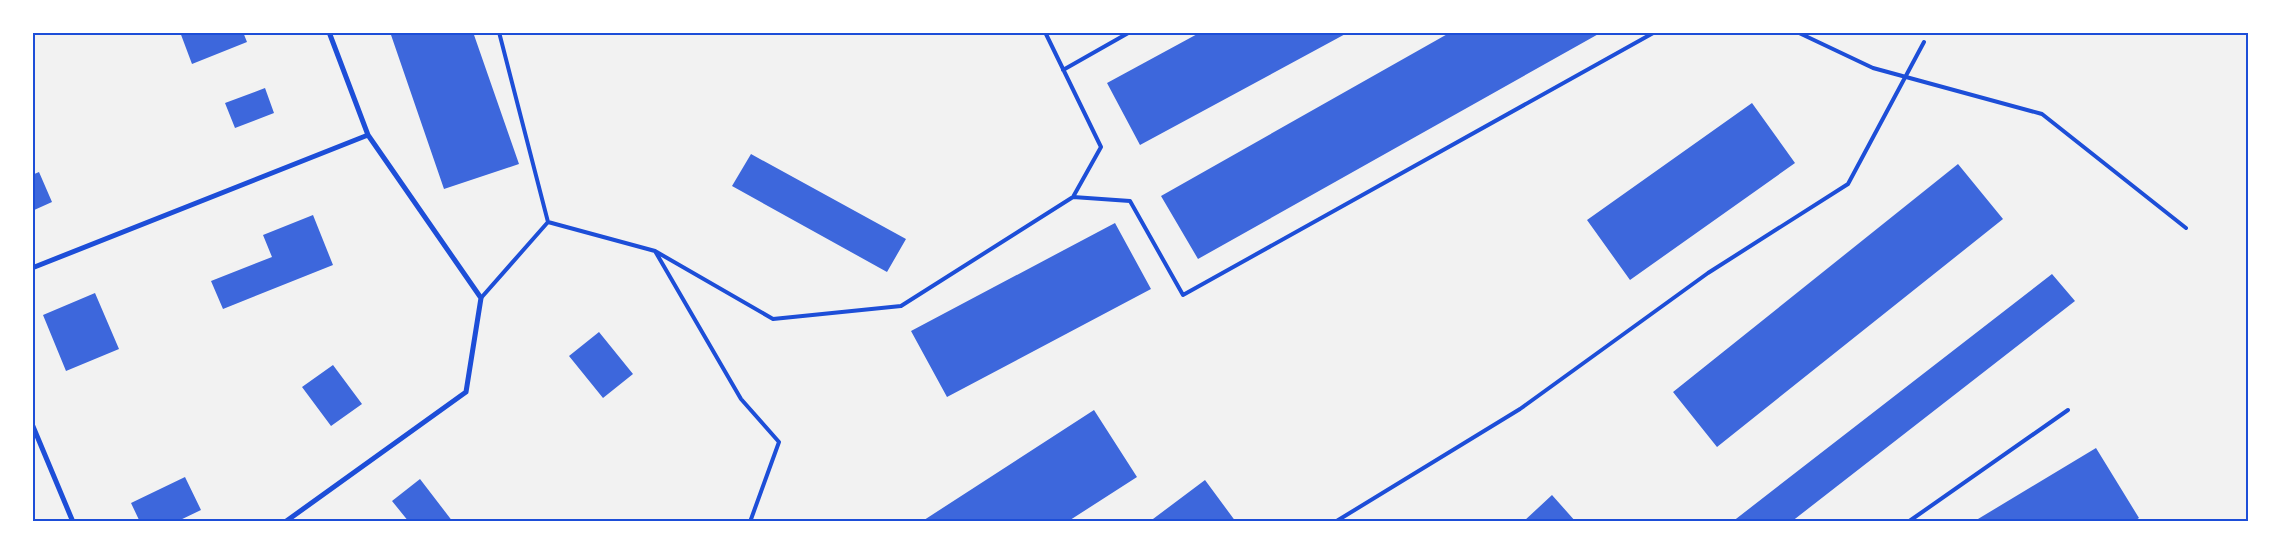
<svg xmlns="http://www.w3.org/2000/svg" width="2281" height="554" font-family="Commissioner,sans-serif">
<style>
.building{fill:#3d67dc}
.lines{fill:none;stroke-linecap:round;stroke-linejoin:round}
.service{stroke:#1d4ed8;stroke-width:4}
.minor{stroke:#1d4ed8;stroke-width:5}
.neatline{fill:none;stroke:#1d4ed8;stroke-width:2}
</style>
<rect width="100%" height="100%" fill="#f2f2f2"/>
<path class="building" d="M180,32H243L247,42L192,64Z
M390,32H473L519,164L444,189Z
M1201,32H1349L1140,145L1107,83Z
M1451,32H1602L1198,259L1161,196Z
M265,88L274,113L235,128L225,103Z
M1752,103L1795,163L1630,280L1587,220Z
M751,154L906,239L887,272L732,186Z
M1958,164L2003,219L1717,447L1673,392Z
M39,172L52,202L32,211V175Z
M313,215L333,265L223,309L211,281L272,257L263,235Z
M1115,223L1151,289L947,397L911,331Z
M2052,274L2075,301L1791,522H1732Z
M95,293L119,349L66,371L43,315Z
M599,332L633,374L603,398L569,356Z
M333,365L362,404L331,426L302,387Z
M1094,410L1137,477L1067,522H921Z
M2096,448L2139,518L2133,522H1973Z
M185,477L201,510L176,522H140L131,503Z
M420,479L453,522H409L392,501Z
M1205,480L1236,522H1149Z
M1552,495L1576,522H1523Z"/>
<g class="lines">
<path class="service" d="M499,32L548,222
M1797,32L1873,68L2042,114L2186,228
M1063,70L1130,32
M1073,197L1130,201L1183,295L1655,32
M655,251L773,319L901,306L1073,197L1101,147L1045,32
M481,298L548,222L655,251L741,399L779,442L750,522
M1335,522L1520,409L1708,273L1848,184L1924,42
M1908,522L2068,410"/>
<path class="minor" d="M32,268L368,135
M32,424L73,522
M285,522L466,392L481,298L368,135L329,32"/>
</g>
<rect width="2281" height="554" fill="none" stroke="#ffffff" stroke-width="68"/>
<rect x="34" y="34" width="2213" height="486" class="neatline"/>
</svg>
